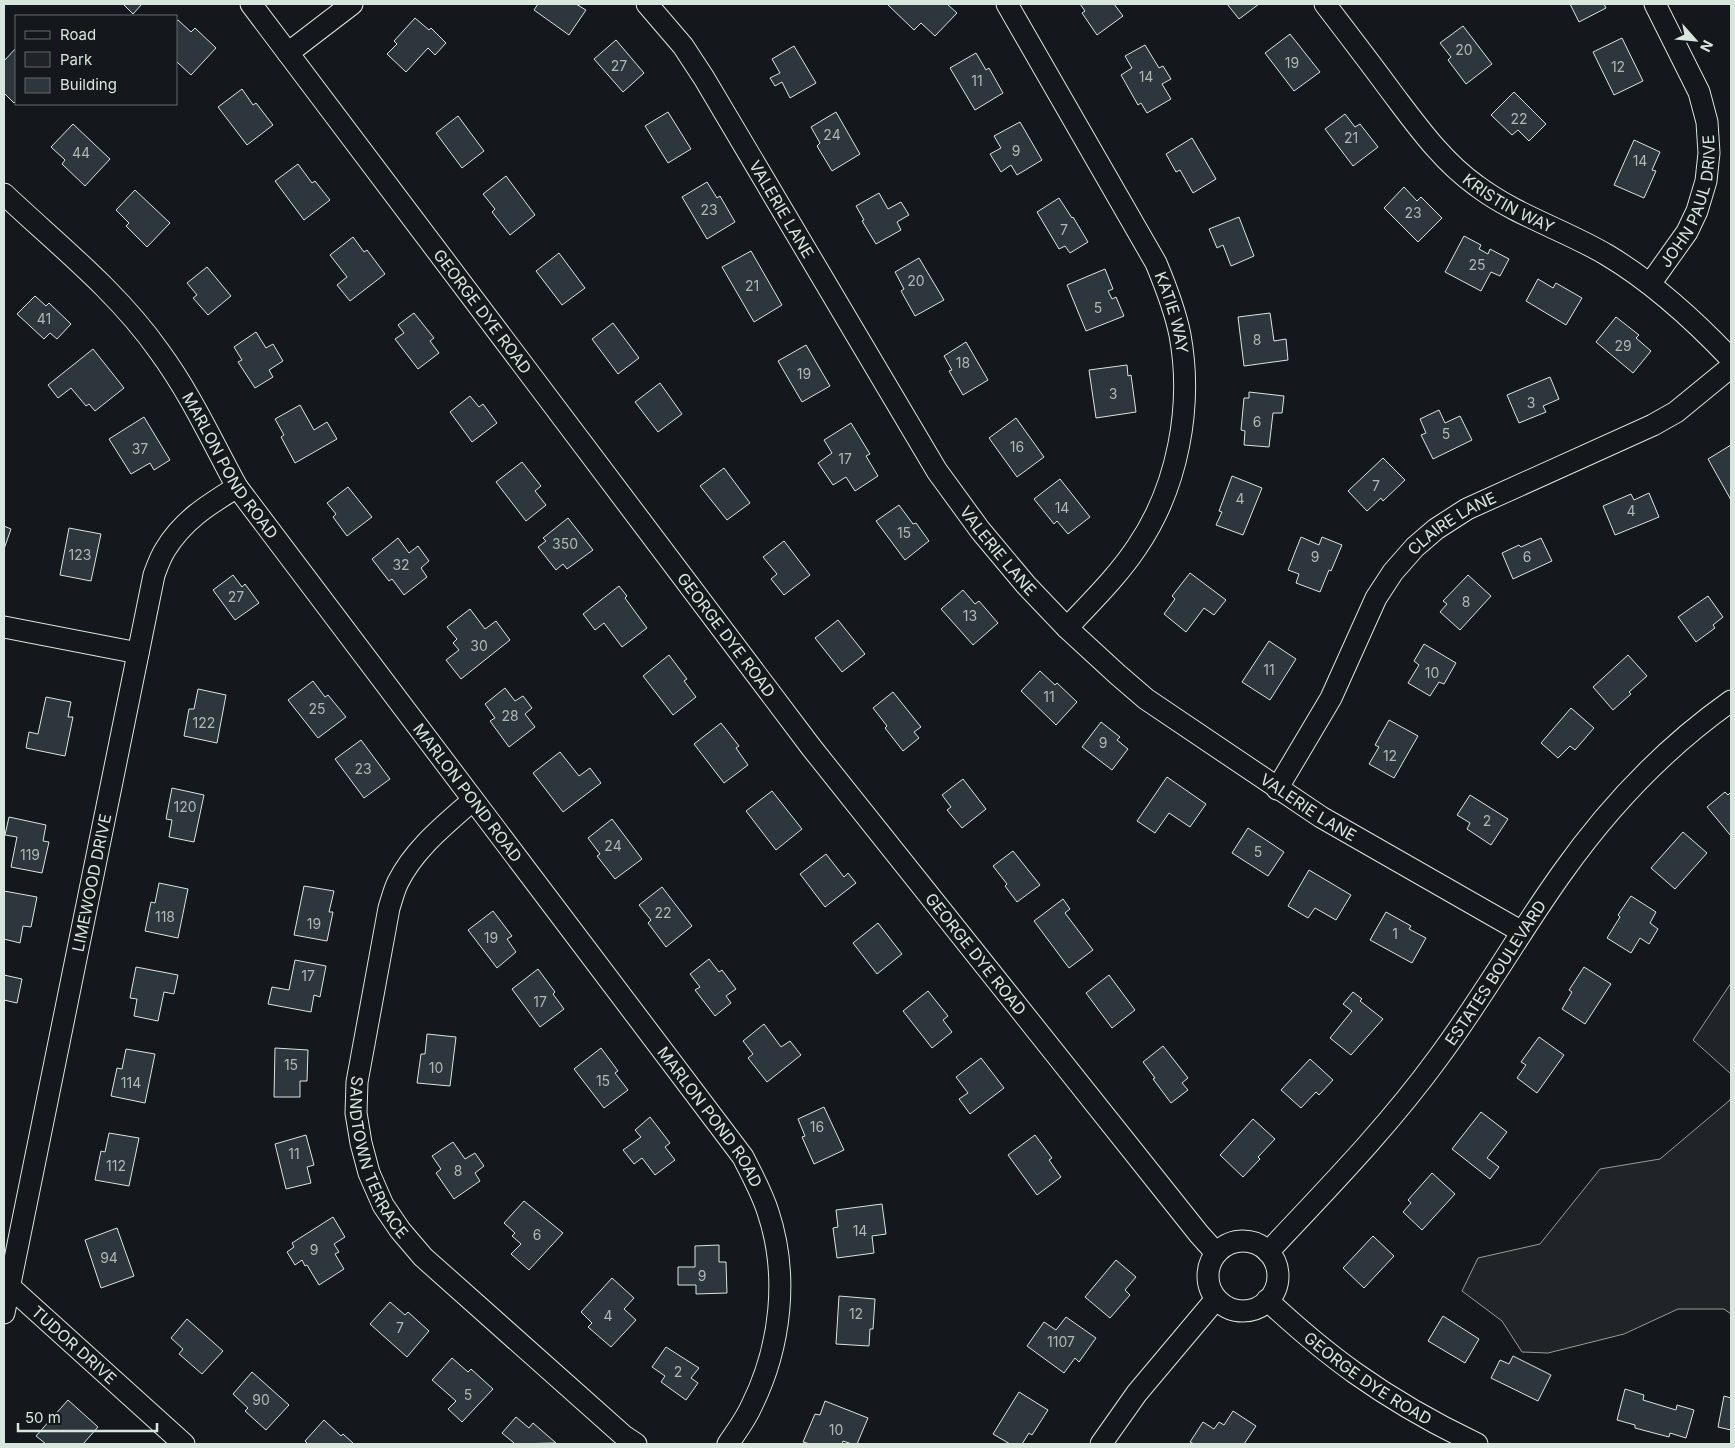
<svg xmlns="http://www.w3.org/2000/svg" width="1735" height="1448" font-family="Inter,sans-serif">
<style>
.green{fill:#202428;stroke:#939e99}
.building{fill:#2c363c;stroke:#d8e6dc}
.lines{fill:none;stroke-linecap:round;stroke-linejoin:round}
.minor-casing{stroke:#d8e6dc;stroke-width:23}
.minor{stroke:#14181c;stroke-width:21}
.labels{text-anchor:middle;stroke-width:4;stroke-linejoin:round;paint-order:stroke}
.number-label{font-size:14px;fill:#adbab4}
.street-label{font-size:16px;fill:#d8e6dc;stroke:#14181c}
</style>
<rect width="100%" height="100%" fill="#14181c"/>
<path class="green" d="M1731,983V1074L1693,1040Z
M1731,1094V1314L1724,1309H1678L1624,1334L1548,1353L1522,1352L1502,1321L1462,1291L1478,1258L1540,1244L1600,1169L1660,1159L1730,1100Z"/>
<path class="building" d="M123,4H142L133,14Z
M538,4H576L586,10L569,35L534,10Z
M887,4H947L957,13L935,36L921,23L914,30Z
M1080,4H1114L1123,16L1097,35L1082,13L1085,11Z
M1227,4H1259L1239,19Z
M1570,4H1604L1606,8L1579,22Z
M415,18L429,30L431,28L446,43L435,55L428,48L406,72L387,54L397,44L394,41Z
M178,20L191,32L195,28L216,48L191,75L177,62L176,63V21Z
M1463,26L1492,64L1466,84L1448,60L1451,57L1440,43Z
M1290,34L1320,72L1294,91L1265,53Z
M1622,38L1643,81L1614,95L1593,52Z
M616,40L644,73L623,92L594,59Z
M1145,45L1159,68L1163,66L1171,79L1162,84L1171,99L1147,113L1141,103L1138,105L1121,75L1132,68L1125,56Z
M794,46L816,83L790,98L782,82L775,86L770,78L780,73L772,59Z
M16,48V101L14,103L4,93V61Z
M976,53L986,70L989,68L1003,93L975,110L950,68Z
M242,89L253,105L256,103L273,125L247,145L218,107Z
M1514,92L1546,124L1529,141L1518,130L1512,135L1491,115Z
M668,112L691,149L668,163L645,126Z
M836,112L860,154L832,171L817,146L820,143L811,127Z
M1345,114L1355,127L1360,124L1378,147L1353,166L1325,129Z
M458,116L484,151L462,168L436,133Z
M1020,122L1042,160L1017,175L1011,165L1001,172L990,154L1001,148L994,136Z
M73,124L110,159L85,186L62,164L65,160L51,147Z
M1192,138L1216,179L1193,193L1180,170L1176,172L1166,154Z
M1634,140L1660,152L1652,170L1656,171L1644,198L1614,185Z
M298,164L312,183L315,181L330,200L304,220L275,181Z
M506,176L535,215L510,235L492,212L495,209L483,194Z
M707,182L717,198L720,196L735,222L707,239L682,197Z
M1404,187L1417,201L1421,197L1442,218L1418,242L1384,208Z
M135,190L170,223L147,247L126,226L129,223L116,210Z
M879,193L888,209L901,202L909,215L897,222L901,230L876,244L862,221L864,220L856,206Z
M1059,198L1072,218L1073,217L1088,242L1070,253L1065,246L1059,249L1037,212Z
M1239,217L1254,256L1231,266L1223,245L1217,248L1209,229Z
M1464,236L1481,245L1479,249L1488,254L1490,249L1509,259L1500,276L1491,272L1481,291L1445,272Z
M353,237L364,252L367,250L385,274L350,301L337,285L347,277L330,255Z
M751,251L782,305L754,322L722,267Z
M559,253L585,288L562,305L536,271Z
M919,258L944,300L915,316L901,291L904,289L895,272Z
M207,267L231,296L208,315L193,298L197,295L187,283Z
M1105,269L1113,289L1108,291L1112,299L1116,297L1124,316L1086,331L1067,285Z
M1538,279L1553,288L1556,283L1582,298L1566,325L1526,301Z
M35,296L46,306L49,303L71,324L57,339L50,333L44,339L17,314Z
M414,313L434,338L430,341L439,353L418,369L395,339L404,333L398,325Z
M1270,313L1274,341L1286,339L1288,360L1244,366L1238,317Z
M1616,317L1639,335L1636,338L1651,351L1633,373L1596,342Z
M613,323L639,358L618,374L592,339Z
M256,332L266,348L273,344L283,361L269,370L273,377L255,388L238,362L242,360L234,347Z
M966,342L988,380L963,395L949,371L952,370L944,356Z
M806,345L830,386L802,402L778,361Z
M93,349L124,388L95,411L89,404L86,406L71,388L58,398L48,385Z
M1127,365L1128,376L1131,375L1136,412L1096,418L1089,370Z
M1550,377L1559,399L1543,406L1546,412L1519,423L1507,395Z
M660,383L682,414L658,432L635,402Z
M1249,392L1284,396L1282,413H1273L1269,447L1244,445L1245,431L1241,430L1244,398H1249Z
M470,396L479,407L483,404L497,423L472,442L450,412Z
M300,405L314,430L327,422L337,439L295,463L281,437L284,435L275,419Z
M1439,410L1445,423L1460,416L1472,440L1433,459L1421,435L1426,433L1420,419Z
M144,417L170,460L154,470L150,463L131,474L109,439Z
M1016,418L1044,457L1017,477L989,438Z
M851,423L870,454L866,456L878,476L855,491L846,477L833,485L818,463L832,453L824,440Z
M1731,445V500L1708,459Z
M1383,458L1405,480L1383,501L1381,498L1367,511L1348,491Z
M522,462L541,486L535,491L546,505L526,521L496,482Z
M724,468L750,503L727,520L700,486Z
M1232,476L1262,488L1243,535L1216,525L1222,512L1219,511Z
M1060,479L1090,517L1068,534L1057,521L1054,524L1034,499Z
M348,487L372,517L347,536L333,517L336,514L327,503Z
M1649,493L1659,517L1615,535L1603,506L1631,494L1634,500Z
M899,505L913,524L916,523L929,541L905,560L876,521Z
M568,518L593,550L567,569L563,564L556,570L538,547L546,541L543,538Z
M4,526L11,529L4,549Z
M69,528L101,534L91,581L60,575Z
M1301,537L1319,545L1322,537L1342,545L1331,571L1329,570L1320,592L1296,583L1299,574L1288,570Z
M398,538L409,553L418,546L429,561L421,568L427,577L404,595L392,579L389,581L372,559Z
M1541,538L1552,561L1513,579L1502,553L1519,545L1521,547Z
M784,541L810,575L784,595L771,579L777,574L763,557Z
M1190,573L1226,600L1214,615L1204,608L1186,632L1164,614L1175,599L1172,596Z
M233,575L242,587L245,584L259,603L235,620L213,590Z
M1468,575L1491,596L1460,630L1440,612L1447,604L1443,601Z
M619,586L627,596L625,598L647,628L622,647L604,623L595,630L583,614Z
M963,590L975,604L979,601L998,623L973,645L941,609Z
M1708,596L1723,617L1713,625L1715,628L1696,642L1678,617Z
M470,609L485,629L496,621L510,640L461,679L446,660L459,650L453,643L457,639L447,627Z
M838,620L865,654L842,672L815,638Z
M1269,641L1296,659L1270,700L1242,682Z
M1424,644L1456,663L1444,684L1439,682L1430,696L1408,683L1419,665L1414,661Z
M669,655L687,679L684,681L696,697L673,715L643,676Z
M1628,655L1647,676L1629,692L1631,694L1613,710L1593,687Z
M1040,671L1055,685L1057,683L1077,702L1056,725L1021,691Z
M313,681L325,697L328,695L346,717L318,738L288,700Z
M505,688L515,701L523,696L532,708L525,714L535,727L509,747L490,721L495,718L485,704Z
M198,689L226,695L217,743L184,736L189,709H194Z
M893,692L921,727L914,732L919,738L903,751L885,728L887,726L873,708Z
M46,697L71,702L68,717H73L65,756L26,748L29,732L38,734Z
M1571,708L1594,728L1575,750L1570,746L1558,758L1541,743Z
M1389,720L1418,736L1394,778L1369,764L1379,747L1375,745Z
M1101,722L1120,737L1117,740L1128,749L1112,770L1082,747Z
M721,723L739,746L736,748L748,765L724,783L694,744Z
M361,740L390,779L364,798L335,759Z
M560,752L579,776L590,768L601,783L563,812L533,773Z
M1167,777L1206,804L1190,827L1169,813L1155,833L1137,821Z
M963,779L986,809L962,828L947,810L951,807L942,795Z
M172,788L204,795L194,842L169,837L172,820L166,819Z
M772,791L802,829L776,850L746,811Z
M1725,792L1728,795L1731,792V836L1707,807Z
M1470,795L1508,819L1491,845L1467,829L1470,823L1457,815Z
M9,817L46,825L43,841L49,842L42,873L11,867L17,837L5,835Z
M612,819L642,859L615,879L597,856L600,854L588,838Z
M1248,828L1284,852L1268,876L1232,853Z
M1683,832L1707,853L1675,889L1651,868Z
M1013,851L1040,885L1017,902L1005,886L1007,884L993,866Z
M826,854L844,877L848,873L856,883L825,907L800,874Z
M1309,870L1351,895L1336,920L1315,908L1308,918L1288,906Z
M159,883L188,889L178,938L145,931L151,902L155,903Z
M304,886L334,891L329,912H333L327,941L294,935Z
M662,887L692,926L666,947L648,923L651,920L639,905Z
M4,891L37,897L31,927L23,926L20,943L4,939Z
M1631,896L1656,912L1650,923L1658,929L1649,944L1640,938L1631,953L1607,938L1620,917L1618,915Z
M1063,899L1070,909L1065,913L1093,950L1069,968L1034,921Z
M493,911L512,936L507,939L516,952L497,968L468,930Z
M1386,912L1411,926L1409,929L1426,938L1412,963L1370,940Z
M878,923L902,954L877,974L853,943Z
M709,959L719,972L722,970L736,989L726,996L731,1003L715,1016L695,990L700,987L690,974Z
M295,960L326,966L320,997L314,995L311,1012L268,1004L272,987L289,990Z
M136,967L178,975L174,994L164,992L158,1021L134,1016L137,999L130,998Z
M1584,967L1611,984L1585,1024L1562,1009L1572,992L1569,990Z
M538,969L555,992L553,994L564,1009L540,1027L512,989Z
M4,975L22,979L17,1003L4,1000Z
M1109,975L1135,1010L1112,1028L1086,993Z
M928,991L948,1016L943,1020L952,1032L932,1048L903,1011Z
M1353,992L1362,999L1360,1001L1383,1019L1351,1055L1330,1038L1352,1011L1343,1004Z
M764,1024L781,1047L790,1041L801,1055L767,1082L748,1058L753,1054L743,1041Z
M427,1034L456,1037L450,1086L417,1083L421,1054H425Z
M1539,1037L1564,1055L1537,1093L1517,1078L1526,1065L1521,1062Z
M1163,1046L1188,1078L1182,1083L1188,1090L1171,1103L1153,1079L1155,1078L1143,1062Z
M275,1048L308,1050L307,1081H300V1097H274Z
M601,1048L618,1071L615,1073L628,1090L604,1108L574,1069Z
M126,1049L155,1054L145,1103L111,1096L117,1068L122,1069Z
M981,1058L1004,1088L970,1114L959,1099L968,1093L956,1077Z
M1310,1059L1333,1080L1319,1095L1316,1092L1301,1108L1281,1090Z
M824,1107L844,1150L814,1164L802,1137L805,1136L798,1119Z
M1481,1112L1507,1132L1487,1158L1499,1167L1490,1179L1452,1149Z
M650,1117L670,1143L665,1147L675,1160L655,1175L642,1158L634,1164L623,1150L641,1137L635,1130Z
M1253,1119L1275,1139L1258,1157L1260,1159L1243,1177L1220,1155Z
M109,1133L139,1138L129,1186L95,1180L101,1151L105,1152Z
M306,1135L314,1165L307,1167L311,1183L286,1189L275,1144Z
M1035,1135L1052,1158L1049,1160L1061,1177L1037,1195L1008,1155Z
M453,1142L465,1159L475,1153L484,1166L475,1173L480,1181L454,1199L436,1173L441,1169L432,1156Z
M1432,1173L1455,1194L1422,1230L1403,1212L1411,1203L1408,1200Z
M524,1201L563,1233L529,1270L511,1254L521,1244L512,1236L515,1233L504,1223Z
M882,1204L886,1234L872,1236L874,1253L837,1258L833,1228L838,1227L836,1210Z
M333,1217L345,1237L334,1244L339,1252L335,1254L344,1269L319,1285L307,1265L305,1266L302,1260L295,1265L287,1252L294,1247L292,1243Z
M117,1228L134,1276L101,1288L85,1240Z
M1373,1236L1394,1256L1364,1288L1343,1268Z
M719,1245V1262H726L727,1293L696,1294V1285H678V1267H695V1246Z
M1116,1260L1136,1277L1125,1290L1130,1295L1110,1318L1085,1297Z
M612,1278L634,1298L624,1309L636,1320L611,1347L588,1327L592,1323L581,1312Z
M839,1296L875,1299L873,1329H870L869,1346L836,1344Z
M390,1302L405,1315L408,1312L429,1331L407,1357L370,1324Z
M1443,1316L1479,1339L1465,1363L1428,1341Z
M1066,1317L1096,1338L1079,1362L1075,1358L1064,1373L1027,1346L1044,1322L1056,1330Z
M187,1319L223,1351L202,1374L179,1354L183,1349L171,1338Z
M666,1347L699,1368L691,1378L698,1383L686,1400L661,1382L665,1376L652,1367Z
M1513,1356L1551,1375L1538,1401L1491,1378L1500,1360L1509,1364Z
M452,1358L468,1372L471,1369L493,1389L462,1422L448,1409L456,1401L432,1380Z
M252,1372L289,1405L266,1430L245,1411L248,1408L233,1394Z
M1625,1389L1644,1395L1643,1400L1676,1410L1677,1405L1694,1410L1686,1438L1670,1433L1669,1437L1635,1428V1425L1617,1420Z
M1019,1392L1048,1410L1032,1435L1029,1433L1022,1444H1010L993,1434Z
M1724,1396L1731,1398V1430L1718,1427Z
M68,1400L98,1427L83,1444H46L36,1436Z
M825,1401L868,1418L857,1444H852L843,1441L842,1444H810L803,1442L815,1414L820,1415Z
M1233,1411L1256,1426L1244,1444H1194L1190,1442L1203,1422L1214,1429L1219,1422L1224,1425Z
M516,1417L529,1428L533,1423L556,1443L513,1444L514,1443L502,1433Z
M324,1420L341,1436L343,1434L354,1444H308L305,1441Z"/>
<g class="lines">
<defs>
<g id="minor">
<path id="s1" d="M251,4L811,747L1199,1234L1216,1253"/>
<path id="s2" d="M647,4L683,46L704,78L937,471L980,530L1026,585L1067,628L1117,674L1146,699L1321,817L1522,932"/>
<path id="s3" d="M1007,4L1156,263C1166,287 1175,310 1180,335C1193,406 1178,487 1137,547C1117,577 1091,602 1067,628"/>
<path id="s4" d="M1325,4C1348,34 1371,64 1393,94C1418,127 1443,162 1477,186C1517,216 1565,230 1607,255C1654,283 1694,320 1731,359"/>
<path d="M288,53L352,4"/>
<path id="s5" d="M4,194C57,244 117,291 159,351C190,393 212,441 237,487L743,1157C752,1175 762,1193 768,1212C789,1275 781,1346 752,1405C746,1419 736,1432 728,1444"/>
<path id="s6" d="M1650,284L1687,232L1697,211L1706,181L1709,153L1707,122L1699,92L1655,4"/>
<path d="M4,627L138,653"/>
<path id="s7" d="M1277,789L1331,698L1376,598L1393,572L1415,547L1436,529L1467,509L1653,425L1676,412L1731,367"/>
<path id="s8" d="M473,800C445,825 415,848 398,882C394,890 392,899 389,908L357,1082L356,1113L361,1143L369,1173L383,1205L400,1230L423,1257L624,1436L636,1444"/>
<circle cx="1243" cy="1276" r="35"/>
<path id="s9" d="M1268,1252C1327,1189 1387,1128 1438,1058C1482,999 1519,933 1562,873C1608,808 1666,747 1731,701"/>
<path id="s10" d="M9,1286L184,1444"/>
<path id="s11" d="M1267,1300C1295,1326 1324,1351 1355,1373C1393,1400 1435,1424 1477,1444"/>
<path id="s12" d="M4,1313L154,575C157,567 160,558 165,550C183,520 208,505 237,487"/>
<path d="M1101,1444L1137,1393L1216,1299"/>
</g>
</defs>
<use href="#minor" class="minor-casing"/>
<use href="#minor" class="minor"/>
</g>
<g class="labels">
<g class="number-label">
<text x="1464" y="55">20</text>
<text x="1292" y="68">19</text>
<text x="619" y="71">27</text>
<text x="1618" y="72">12</text>
<text x="1146" y="82">14</text>
<text x="977" y="86">11</text>
<text x="1519" y="124">22</text>
<text x="832" y="140">24</text>
<text x="1351" y="143">21</text>
<text x="1016" y="156">9</text>
<text x="81" y="158">44</text>
<text x="1640" y="166">14</text>
<text x="709" y="215">23</text>
<text x="1413" y="218">23</text>
<text x="1064" y="235">7</text>
<text x="1477" y="270">25</text>
<text x="916" y="286">20</text>
<text x="752" y="291">21</text>
<text x="1098" y="313">5</text>
<text x="44" y="324">41</text>
<text x="1257" y="345">8</text>
<text x="1623" y="351">29</text>
<text x="963" y="368">18</text>
<text x="804" y="379">19</text>
<text x="1113" y="399">3</text>
<text x="1531" y="408">3</text>
<text x="1257" y="427">6</text>
<text x="1446" y="439">5</text>
<text x="1017" y="452">16</text>
<text x="140" y="454">37</text>
<text x="845" y="464">17</text>
<text x="1376" y="491">7</text>
<text x="1240" y="504">4</text>
<text x="1062" y="513">14</text>
<text x="1631" y="516">4</text>
<text x="904" y="538">15</text>
<text x="565" y="549">350</text>
<text x="80" y="560">123</text>
<text x="1315" y="562">9</text>
<text x="1527" y="562">6</text>
<text x="401" y="570">32</text>
<text x="236" y="602">27</text>
<text x="1466" y="607">8</text>
<text x="970" y="621">13</text>
<text x="479" y="651">30</text>
<text x="1269" y="675">11</text>
<text x="1432" y="678">10</text>
<text x="1049" y="702">11</text>
<text x="317" y="714">25</text>
<text x="510" y="721">28</text>
<text x="204" y="728">122</text>
<text x="1103" y="748">9</text>
<text x="1390" y="761">12</text>
<text x="363" y="774">23</text>
<text x="185" y="812">120</text>
<text x="1487" y="826">2</text>
<text x="613" y="851">24</text>
<text x="1258" y="857">5</text>
<text x="30" y="860">119</text>
<text x="663" y="918">22</text>
<text x="165" y="922">118</text>
<text x="314" y="929">19</text>
<text x="1395" y="939">1</text>
<text x="491" y="943">19</text>
<text x="308" y="981">17</text>
<text x="540" y="1007">17</text>
<text x="291" y="1070">15</text>
<text x="436" y="1073">10</text>
<text x="603" y="1086">15</text>
<text x="131" y="1088">114</text>
<text x="817" y="1132">16</text>
<text x="294" y="1159">11</text>
<text x="116" y="1171">112</text>
<text x="458" y="1176">8</text>
<text x="860" y="1236">14</text>
<text x="537" y="1240">6</text>
<text x="314" y="1255">9</text>
<text x="109" y="1263">94</text>
<text x="702" y="1281">9</text>
<text x="856" y="1319">12</text>
<text x="608" y="1321">4</text>
<text x="400" y="1333">7</text>
<text x="1061" y="1347">1107</text>
<text x="678" y="1377">2</text>
<text x="468" y="1400">5</text>
<text x="261" y="1405">90</text>
<text x="836" y="1435">10</text>
</g>
<g class="street-label">
<text dy="6" stroke="none"><textPath href="#s6" startOffset="94">JOHN PAUL DRIVE</textPath></text>
<text dy="6" stroke="none"><textPath href="#s4" startOffset="274">KRISTIN WAY</textPath></text>
<text dy="6" stroke="none"><textPath href="#s2" startOffset="246">VALERIE LANE</textPath></text>
<text dy="6" stroke="none"><textPath href="#s1" startOffset="385">GEORGE DYE ROAD</textPath></text>
<text dy="6" stroke="none"><textPath href="#s3" startOffset="351">KATIE WAY</textPath></text>
<text dy="6" stroke="none"><textPath href="#s5" startOffset="356">MARLON POND ROAD</textPath></text>
<text dy="6" stroke="none"><textPath href="#s7" startOffset="324">CLAIRE LANE</textPath></text>
<text dy="6" stroke="none"><textPath href="#s2" startOffset="651">VALERIE LANE</textPath></text>
<text dy="6" stroke="none"><textPath href="#s1" startOffset="790">GEORGE DYE ROAD</textPath></text>
<text dy="6" stroke="none"><textPath href="#s5" startOffset="761">MARLON POND ROAD</textPath></text>
<text dy="6" stroke="none"><textPath href="#s2" startOffset="1056">VALERIE LANE</textPath></text>
<text dy="6" stroke="none"><textPath href="#s12" startOffset="439">LIMEWOOD DRIVE</textPath></text>
<text dy="6" stroke="none"><textPath href="#s1" startOffset="1195">GEORGE DYE ROAD</textPath></text>
<text dy="6" stroke="none"><textPath href="#s9" startOffset="361">ESTATES BOULEVARD</textPath></text>
<text dy="6" stroke="none"><textPath href="#s5" startOffset="1166">MARLON POND ROAD</textPath></text>
<text dy="6" stroke="none"><textPath href="#s8" startOffset="396">SANDTOWN TERRACE</textPath></text>
<text dy="6" stroke="none"><textPath href="#s10" startOffset="88">TUDOR DRIVE</textPath></text>
<text dy="6" stroke="none"><textPath href="#s11" startOffset="128">GEORGE DYE ROAD</textPath></text>
</g>
</g>
<rect width="1735" height="1448" fill="none" stroke="#d8e6dc" stroke-width="10"/>
<rect x="15" y="15" width="162" height="90" fill="#14181c" stroke="#626a69"/>
<rect x="25" y="31" width="25" height="8" fill="#14181c" stroke="#626a69"/>
<text x="60" y="40" font-size="15" fill="#d8e6dc">Road</text>
<rect x="25" y="52" width="25" height="15" fill="#202428" stroke="#626a69"/>
<text x="60" y="65" font-size="15" fill="#d8e6dc">Park</text>
<rect x="25" y="78" width="25" height="15" fill="#2c363c" stroke="#626a69"/>
<text x="60" y="90" font-size="15" fill="#d8e6dc">Building</text>
<g transform="translate(1695 40) rotate(117)" stroke="#14181c" stroke-width="4" paint-order="stroke">
<path d="M0-4L9 19L0 12L-9 19Z" fill="#d8e6dc"/>
<text y="-8" font-size="14" font-weight="bold" text-anchor="middle" fill="#d8e6dc">N</text>
</g>
<path d="M18 1423v8h139v-8" fill="none" stroke="#d8e6dc" stroke-width="2.5"/>
<text x="25" y="1423" font-size="15" fill="#d8e6dc" stroke="#14181c" stroke-width="4" paint-order="stroke">50 m</text>
</svg>
